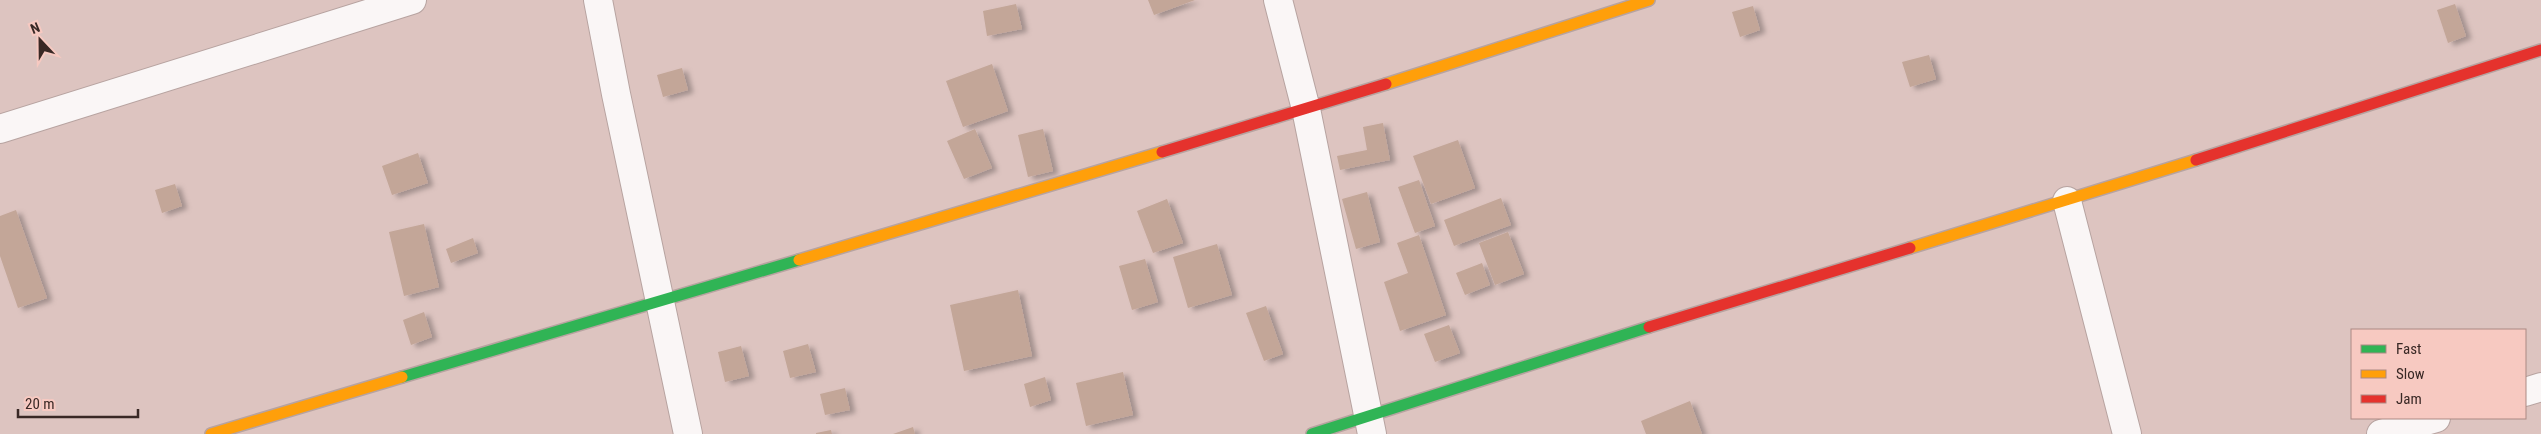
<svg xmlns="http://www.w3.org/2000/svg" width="2541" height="434" font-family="'Roboto Condensed',sans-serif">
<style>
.building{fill:#c3a698;filter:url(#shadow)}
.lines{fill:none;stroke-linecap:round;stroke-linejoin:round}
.street-casing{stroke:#b7a3a0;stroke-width:30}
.fast-casing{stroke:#b7a3a0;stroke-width:14}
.slow-casing{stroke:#b7a3a0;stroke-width:14}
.jam-casing{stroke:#b7a3a0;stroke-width:14}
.street{stroke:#faf6f6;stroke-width:28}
.fast{stroke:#30b455;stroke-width:11}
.slow{stroke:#ff9f0a;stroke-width:11}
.jam{stroke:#e5322d;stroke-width:11}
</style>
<defs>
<filter id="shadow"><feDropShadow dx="5.5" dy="3" stdDeviation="2.5" flood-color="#0004"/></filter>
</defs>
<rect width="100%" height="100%" fill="#ddc4c0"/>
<path class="building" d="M1148,0H1195L1154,15Z
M1016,4L1022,29L987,36L983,11Z
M2455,4L2466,36L2448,43L2437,10Z
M1753,6L1760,30L1740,37L1732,12Z
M1929,55L1936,79L1910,87L1902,62Z
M992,64L1008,111L963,127L946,81Z
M682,68L688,90L663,97L657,75Z
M1383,123L1390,160L1340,170L1337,156L1367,150L1363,127Z
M975,129L992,168L964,179L947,141Z
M1043,129L1053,171L1028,177L1018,135Z
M1458,140L1475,188L1431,204L1413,156Z
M418,153L428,183L392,195L382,166Z
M1419,180L1435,226L1415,233L1398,187Z
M175,184L182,206L162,213L155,190Z
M1367,192L1380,242L1356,249L1342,199Z
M1501,198L1511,225L1454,246L1444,220Z
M1167,199L1183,243L1153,253L1137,211Z
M16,210L47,298L18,308L0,256V216Z
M424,224L439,287L404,296L389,232Z
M1508,232L1524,274L1495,285L1479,243Z
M1419,235L1446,315L1400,331L1384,282L1408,273L1397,243Z
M473,238L478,253L451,263L446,249Z
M1217,244L1232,295L1188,308L1173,257Z
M1145,259L1158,302L1132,310L1119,266Z
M1482,263L1490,285L1465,295L1456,273Z
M1018,290L1032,356L964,371L950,305Z
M1266,306L1283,354L1264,361L1246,313Z
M424,312L432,337L411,345L403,320Z
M1449,325L1460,353L1435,362L1424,334Z
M808,344L816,372L790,378L783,351Z
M741,346L749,376L725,382L718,352Z
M1123,372L1133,415L1086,426L1076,383Z
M1045,377L1051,400L1030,407L1024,384Z
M845,388L850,410L825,415L820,394Z
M1690,401L1702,434H1646L1641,421Z
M913,427L915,434H893Z
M831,430L832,434H816V433Z"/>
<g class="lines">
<defs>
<path id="street" d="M598,0L616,94L688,434
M1278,0L1306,109L1372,434
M0,129L412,0
M2067,201L2127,434
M2525,392L2541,387
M2381,434L2436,418"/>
<path id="fast" d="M402,377L799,260
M1312,434L1649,327"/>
<path id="slow" d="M1386,84L1649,0
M1910,248L2196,160
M799,260L1162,152
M211,434L402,377"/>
<path id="jam" d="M1162,152L1386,84
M2196,160L2541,50
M1649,327L1910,248"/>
</defs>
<use href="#street" class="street-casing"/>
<use href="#fast" class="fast-casing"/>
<use href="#slow" class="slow-casing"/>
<use href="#jam" class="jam-casing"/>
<use href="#street" class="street"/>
<use href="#fast" class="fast"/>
<use href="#slow" class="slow"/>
<use href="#jam" class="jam"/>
</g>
<rect x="2351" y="329" width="175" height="90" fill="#f7c9c1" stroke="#ab8983"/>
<rect x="2361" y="345" width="25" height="8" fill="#30b455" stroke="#ab8983"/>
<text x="2396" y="354" font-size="15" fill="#392825">Fast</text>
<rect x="2361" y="370" width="25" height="8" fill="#ff9f0a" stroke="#ab8983"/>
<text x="2396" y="379" font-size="15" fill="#392825">Slow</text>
<rect x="2361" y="395" width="25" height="8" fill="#e5322d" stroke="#ab8983"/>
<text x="2396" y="404" font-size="15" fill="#392825">Jam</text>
<g transform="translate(40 40) rotate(338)" stroke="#f7c9c1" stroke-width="4" paint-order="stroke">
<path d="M0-4L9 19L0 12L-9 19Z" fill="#392825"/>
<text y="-8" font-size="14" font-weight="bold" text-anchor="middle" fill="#392825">N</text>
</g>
<path d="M18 409v8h120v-8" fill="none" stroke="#392825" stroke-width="2.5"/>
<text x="25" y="409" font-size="15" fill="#392825" stroke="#f7c9c1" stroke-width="4" paint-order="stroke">20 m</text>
</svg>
